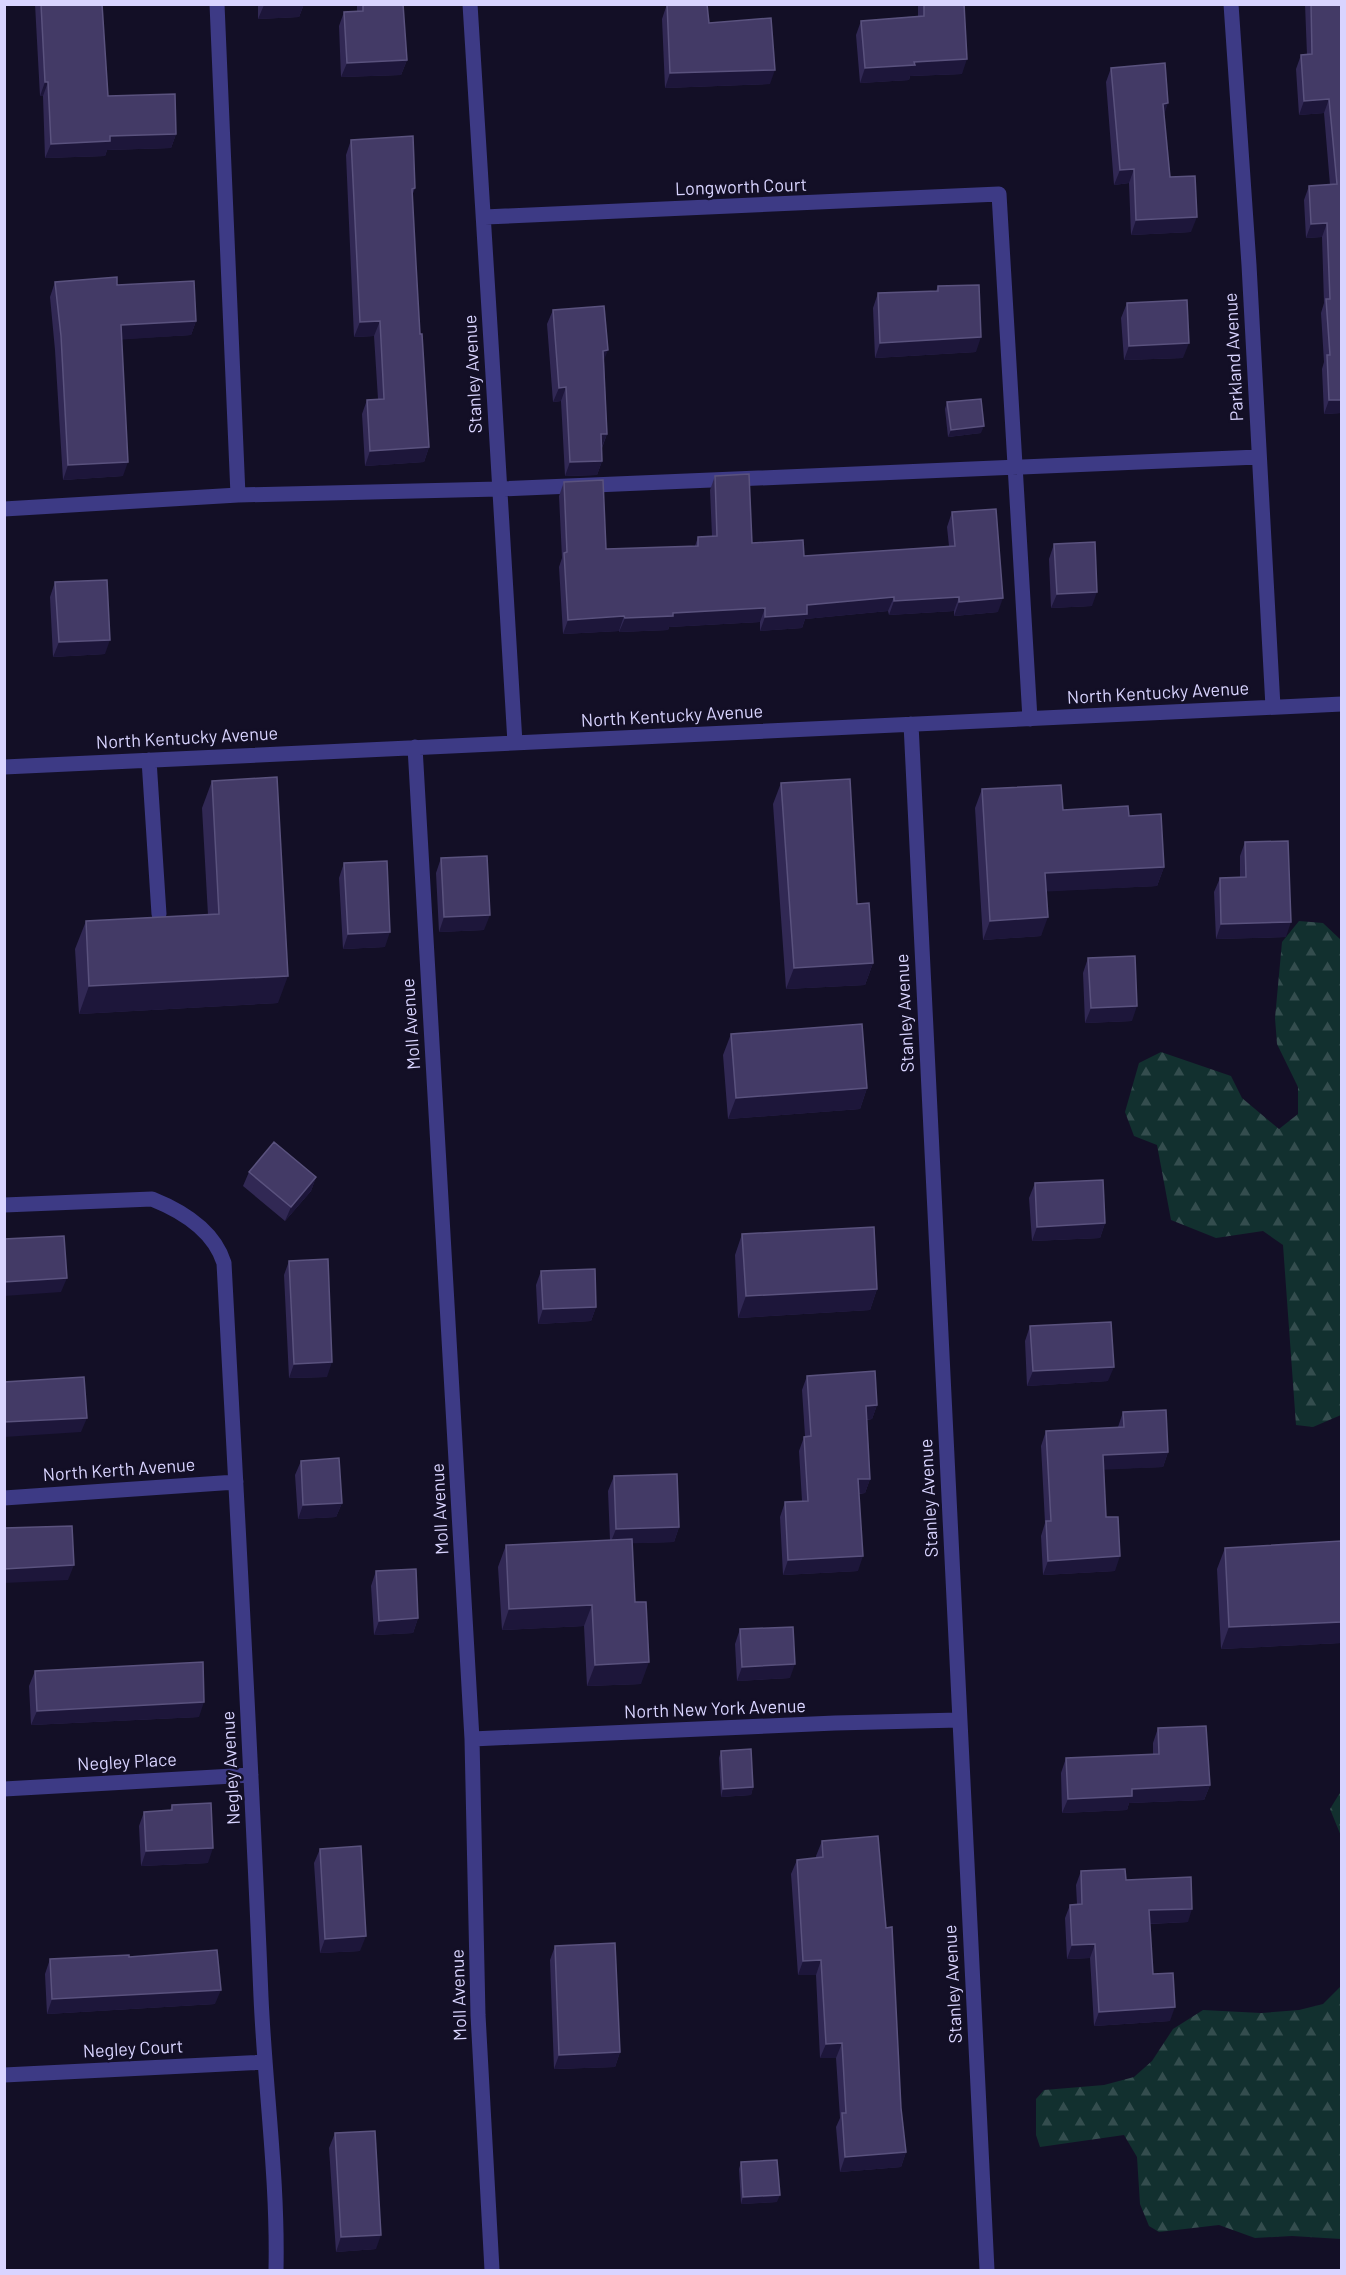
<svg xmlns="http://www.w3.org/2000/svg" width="1346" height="2275" font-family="Barlow,sans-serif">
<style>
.forest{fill:url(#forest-firs)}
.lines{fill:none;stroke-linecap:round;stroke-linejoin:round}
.minor{stroke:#3d3a85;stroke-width:15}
.wall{fill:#312854}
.shaded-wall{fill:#1d163a}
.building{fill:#433a66;stroke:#5a527e;stroke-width:1.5}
.labels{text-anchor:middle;stroke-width:5;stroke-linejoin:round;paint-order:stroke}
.street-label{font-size:18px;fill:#d9d4ff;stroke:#130f26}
</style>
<defs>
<pattern id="forest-firs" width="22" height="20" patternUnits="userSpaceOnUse" patternTransform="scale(1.5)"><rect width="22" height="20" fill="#12302f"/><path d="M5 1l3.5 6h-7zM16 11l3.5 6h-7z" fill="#344d4e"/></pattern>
</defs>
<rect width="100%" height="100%" fill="#130f26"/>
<path class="forest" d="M1299,921L1323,923L1342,941L1341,1415L1313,1427L1296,1425L1283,1245L1263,1231L1216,1238L1171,1220L1157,1145L1134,1136L1125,1112L1139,1063L1161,1052L1231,1076L1242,1098L1279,1129L1298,1114V1087L1277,1044L1275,1018L1282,942Z
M1341,1791V1836L1330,1809Z
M1341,1977V2239L1292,2236L1255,2238L1219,2225L1159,2232L1149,2226L1140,2204L1137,2157L1124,2135L1040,2147L1036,2135V2099L1044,2090L1104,2085L1134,2077L1152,2061L1173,2029L1203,2010L1261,2013L1299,2010L1323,2004L1340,1987Z"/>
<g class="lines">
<path class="minor" d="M470,4C487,250 499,497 515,743
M1231,4L1249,265L1273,707
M485,217L999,194L1030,719
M238,495L499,489L1258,457
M4,509L238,495L217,4
M911,724L987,2270
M415,747L472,1739L478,2015L492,2270
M149,760L159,914
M4,767L1342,704
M4,1205L152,1199C182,1211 214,1231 224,1263C237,1508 251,1752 261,1997C265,2088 278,2179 276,2270
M4,1498L236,1482
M472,1739L835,1723L959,1720
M4,1789L251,1775
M4,2075L264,2062"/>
</g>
<path class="wall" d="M35,4H102L108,96L176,134L171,148L107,150L105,156L45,158L43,96H40Z
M258,4H304L299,17L258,19Z
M357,4H403L407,60L401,75L341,77L339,26L344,12L357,11Z
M667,4L709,23L770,84L665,88L662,19Z
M918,4H964L962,74L910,76L909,80L860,83L856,35L861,21L918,16Z
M1305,4H1341V413L1324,414L1322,369L1324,362L1321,313L1324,303L1322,237L1306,238L1304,200L1309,186L1330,185L1324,113L1299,115L1296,69L1301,55H1307Z
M1111,68L1164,115L1170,177L1191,232L1131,235L1129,183L1114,185L1106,82Z
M351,140L415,188L412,196L420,334L429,447L424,462L365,466L362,414L367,400L378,399L374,336L354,337L346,155Z
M55,282L117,285L196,321L191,335L122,339L123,476L63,480L55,350L50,297Z
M938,286L976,352L875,358L873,308L878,293L936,291Z
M1127,303L1183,358L1124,360L1121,318Z
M553,310L604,361L607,434L602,448V461L597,475L565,476L561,401L553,402L547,324Z
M947,402L981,433L948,437L945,409Z
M715,476L752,543L804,556L949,546L947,527L952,512L998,612L954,616V611L889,615L888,611L805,619L802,628L760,631V622L669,627L668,630L619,632V631L563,634L559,567L562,558L559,496L564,482L606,549L695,546L698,537L712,536L710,490Z
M1054,544L1092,606L1051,608L1049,559Z
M55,582L105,654L53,657L50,597Z
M212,781L278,1003L79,1014L75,949L86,921L208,915L202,808Z
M781,783L857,904L873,963L865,985L786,989L773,804Z
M982,789L1063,810L1129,816L1164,867L1157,886L1046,891L1041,936L983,940L975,808Z
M1245,842L1286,937L1216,939L1214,892L1220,878L1240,877V856Z
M441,858L484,930L439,932L436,873Z
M344,863L385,947L343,949L339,878Z
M1088,958L1132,1021L1085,1023L1083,973Z
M731,1034L867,1088L860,1109L728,1119L723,1055Z
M249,1172L316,1177L311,1191L285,1221L243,1186Z
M1035,1183L1105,1223L1100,1238L1032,1241L1029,1198Z
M742,1234L877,1289L870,1310L738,1318L735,1255Z
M289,1261L327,1377L289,1378L284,1275Z
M541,1271L596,1307L591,1321L538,1324L536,1285Z
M1030,1326L1108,1381L1027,1386L1025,1341Z
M807,1376L877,1405L872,1419L867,1420L870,1479L865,1493L859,1494L858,1571L783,1575L780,1517L785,1502L802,1501L799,1451L804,1437L805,1436L802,1390Z
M1123,1412L1168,1452L1163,1467L1104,1469L1106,1517L1115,1571L1043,1575L1041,1536L1045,1523L1041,1446L1046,1431L1118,1427Z
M301,1461L342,1503L336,1517L298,1519L295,1475Z
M614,1476L679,1527L674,1542L632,1543L635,1602L641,1684L587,1686L584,1626L502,1630L498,1567L506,1545L610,1540L608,1491Z
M1341,1541V1643L1221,1649L1217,1569L1225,1548Z
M376,1571L418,1618L413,1633L374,1635L371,1586Z
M740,1629L790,1678L737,1681L735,1644Z
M35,1671L199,1717L31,1725L29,1686Z
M1158,1728L1210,1785L1204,1800L1129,1803L1127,1810L1062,1813L1061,1773L1066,1758L1153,1754V1743Z
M721,1751L753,1787L751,1795L721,1797L719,1758Z
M172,1805L208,1863L141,1866L139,1826L144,1812L170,1810Z
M822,1841L901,2108L906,2152L901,2167L840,2172L836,2127L840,2118L836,2058H820L816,1975H798L791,1874L797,1860L816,1858V1856Z
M320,1849L360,1951L320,1953L314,1863Z
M1081,1871L1126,1880L1188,1922L1150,1924L1153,1974L1170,2021L1094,2026L1090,1958L1067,1959L1065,1918L1070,1905L1077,1904L1076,1885Z
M555,1946L620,2052L615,2067L554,2069L550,1960Z
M129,1957L215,2004L47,2014L45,1974L50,1959Z
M335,2133L376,2249L336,2252L329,2148Z
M741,2162L777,2202L741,2204L739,2169Z"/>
<path class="shaded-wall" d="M304,4L299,17L258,19L264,5Z
M967,59L962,74L910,76L909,80L860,83L865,68L914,62Z
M407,60L401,75L341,77L347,63Z
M775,70L770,84L665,88L670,73Z
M45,82H48L43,96H40Z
M1329,99L1324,113L1299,115L1304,101Z
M1168,103L1163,118V104Z
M176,134L171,148L107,150L105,156L45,158L51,144L110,136Z
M1134,169L1129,183L1114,185L1120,170Z
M1197,217L1191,232L1131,235L1136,220Z
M1327,223L1322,237L1306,238L1311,224Z
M196,321L191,335L116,340L121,325Z
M380,321L374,336L354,337L360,322Z
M981,337L976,352L875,358L880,343Z
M1189,343L1183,358L1124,360L1129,346Z
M608,350L602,365L603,351Z
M566,387L561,401L553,402L559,388Z
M1329,400H1341V413L1324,414Z
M984,426L981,433L948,437L951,430Z
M601,434H607L601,449Z
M429,447L424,462L365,466L370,451Z
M602,461L597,475L565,476L570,462Z
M128,462L123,476L63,480L68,465Z
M1097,592L1092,606L1051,608L1057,594Z
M894,597L888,611L805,619L802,628L760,631L765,617L807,605Z
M959,597L954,611L889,615L894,601Z
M1003,598L998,612L954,616L959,602Z
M765,608L760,622L669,627L668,630L619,632L625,618L673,613Z
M624,616L619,631L563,634L568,620Z
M110,640L105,654L53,657L59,642Z
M1164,867L1157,886L1038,892L1045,873Z
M490,915L484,930L439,932L444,917Z
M1048,917L1041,936L983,940L990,921Z
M1291,922L1286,937L1216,939L1221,924Z
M390,932L385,947L343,949L348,934Z
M873,963L865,985L786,989L794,968Z
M288,976L278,1003L79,1014L89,986Z
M1137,1006L1132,1021L1085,1023L1091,1008Z
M867,1088L860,1109L728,1119L736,1098Z
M316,1177L311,1191L285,1221L291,1207Z
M1105,1223L1100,1238L1032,1241L1037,1227Z
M67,1278L61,1292L4,1296V1282Z
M877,1289L870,1310L738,1318L746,1296Z
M596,1307L591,1321L538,1324L543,1309Z
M332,1362L327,1377L289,1378L294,1364Z
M1114,1367L1108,1381L1027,1386L1033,1371Z
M877,1405L872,1419L861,1420L866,1406Z
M87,1418L81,1432L4,1437V1422Z
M1168,1452L1163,1467L1098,1470L1103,1455Z
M858,1479H870L865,1493L853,1494Z
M342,1503L336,1517L298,1519L303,1505Z
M679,1527L674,1542L610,1544L616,1529Z
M863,1556L858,1571L783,1575L788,1560Z
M1120,1556L1115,1571L1043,1575L1048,1561Z
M74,1565L68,1580L4,1583V1569Z
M592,1605L584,1626L502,1630L509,1609Z
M418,1618L413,1633L374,1635L379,1621Z
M1341,1622V1643L1221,1649L1229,1627Z
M649,1662L641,1684L587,1686L595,1665Z
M795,1664L790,1678L737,1681L742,1667Z
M204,1702L199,1717L31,1725L37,1711Z
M1210,1785L1204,1800L1129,1803L1127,1810L1062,1813L1068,1799L1132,1789Z
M753,1787L751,1795L721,1797L723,1789Z
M213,1848L208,1863L141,1866L146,1851Z
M1192,1909L1188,1922L1144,1924L1149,1910Z
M366,1936L360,1951L320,1953L325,1939Z
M1095,1944L1090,1958L1067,1959L1072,1945Z
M821,1960L816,1975H798L803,1961Z
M221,1990L215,2004L47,2014L52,1999Z
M1175,2007L1170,2021L1094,2026L1099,2012Z
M842,2043L836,2058H820L826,2044Z
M620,2052L615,2067L554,2069L559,2055Z
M906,2152L901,2167L840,2172L845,2157Z
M780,2195L777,2202L741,2204L743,2197Z
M381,2235L376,2249L336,2252L341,2237Z"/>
<path class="building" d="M41,4H102L108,96L175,94L176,134L110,136V141L51,144L48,82H45Z
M363,4H403L407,60L347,63L344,12L363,11Z
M667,4H707L709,23L771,18L775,70L670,73Z
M924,4H964L967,59L914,62L915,65L865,68L861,21L924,16Z
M1311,4H1341V400H1329L1327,355H1330L1326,299H1330L1327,223L1311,224L1309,186L1337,184L1329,99L1304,101L1301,55L1312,54Z
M1165,63L1168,103L1163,104L1170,177L1195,176L1197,217L1136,220L1134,169L1120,170L1111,68Z
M413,136L415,188L412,189L416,264L420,334H422L429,447L370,451L367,400L384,399L380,321L360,322L351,140Z
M117,277V285L194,281L196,321L121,325L128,462L68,465L61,336L55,282Z
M979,285L981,337L880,343L878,293L938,291V286Z
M1187,300L1189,343L1129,346L1127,303Z
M604,306L608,350L603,351L607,434H601L602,461L570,462L566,387L559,388L553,310Z
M981,399L984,426L951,430L947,402Z
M749,474L752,543L803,540L804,556L955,546L952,512L996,509L1003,598L959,602V597L894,601V597L807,605V614L765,617V608L673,613V616L625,618L624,616L568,620L564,553L567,552L564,482L603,480L606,549L698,546V537L717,536L715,476Z
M1095,542L1097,592L1057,594L1054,544Z
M107,580L110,640L59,642L55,582Z
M277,777L288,976L89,986L86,921L219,914L212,781Z
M850,779L857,904L869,903L873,963L794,968L781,783Z
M1061,785L1063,810L1128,806L1129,816L1161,814L1164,867L1045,873L1048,917L990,921L982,789Z
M1288,841L1291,922L1221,924L1220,878L1246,877L1245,842Z
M487,856L490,915L444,917L441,858Z
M387,861L390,932L348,934L344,863Z
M1135,956L1137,1006L1091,1008L1088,958Z
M862,1024L867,1088L736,1098L731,1034Z
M274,1142L316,1177L291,1207L249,1172Z
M1103,1180L1105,1223L1037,1227L1035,1183Z
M874,1227L877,1289L746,1296L742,1234Z
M64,1236L67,1278L4,1282V1239Z
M328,1259L332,1362L294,1364L289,1261Z
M595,1269L596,1307L543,1309L541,1271Z
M1111,1322L1114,1367L1033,1371L1030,1326Z
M875,1371L877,1405L866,1406L870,1479H858L863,1556L788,1560L785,1502L808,1501L804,1437L811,1436L807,1376Z
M84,1377L87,1418L4,1422V1382Z
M1166,1410L1168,1452L1103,1455L1106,1517H1118L1120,1556L1048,1561L1046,1521H1051L1046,1431L1124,1427L1123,1412Z
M339,1458L342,1503L303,1505L301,1461Z
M677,1474L679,1527L616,1529L614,1476Z
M72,1526L74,1565L4,1569V1528Z
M632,1539L635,1602H646L649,1662L595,1665L592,1605L509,1609L506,1545Z
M1341,1541V1622L1229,1627L1225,1548Z
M416,1569L418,1618L379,1621L376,1571Z
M793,1627L795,1664L742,1667L740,1629Z
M203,1662L204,1702L37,1711L35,1671Z
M1206,1726L1210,1785L1132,1789V1796L1068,1799L1066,1758L1159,1754L1158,1728Z
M751,1749L753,1787L723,1789L721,1751Z
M211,1803L213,1848L146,1851L144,1812L172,1810V1805Z
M878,1836L886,1928L892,1927L901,2108L906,2152L845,2157L842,2113H846L842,2043L826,2044L821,1960L803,1961L797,1860L823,1857L822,1841Z
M361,1846L366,1936L325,1939L320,1849Z
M1125,1869L1126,1880L1191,1877L1192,1909L1149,1910L1153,1974L1173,1973L1175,2007L1099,2012L1095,1944L1072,1945L1070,1905L1082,1904L1081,1871Z
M615,1943L620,2052L559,2055L555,1946Z
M217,1950L221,1990L52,1999L50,1959L129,1955V1957Z
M375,2131L381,2235L341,2237L335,2133Z
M777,2160L780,2195L743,2197L741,2162Z"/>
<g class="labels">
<g class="street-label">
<text transform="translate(741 187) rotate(-2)" y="6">Longworth Court</text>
<text transform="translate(1234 357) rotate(-93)" y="6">Parkland Avenue</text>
<text transform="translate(473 374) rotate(-93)" y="6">Stanley Avenue</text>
<text transform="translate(1158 693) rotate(-3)" y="6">North Kentucky Avenue</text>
<text transform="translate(672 716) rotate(-3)" y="6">North Kentucky Avenue</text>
<text transform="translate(187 738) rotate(-3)" y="6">North Kentucky Avenue</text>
<text transform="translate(905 1013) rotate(-93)" y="6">Stanley Avenue</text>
<text transform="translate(411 1024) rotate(-94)" y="6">Moll Avenue</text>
<text transform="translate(119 1470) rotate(-4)" y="6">North Kerth Avenue</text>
<text transform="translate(929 1498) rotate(-93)" y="6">Stanley Avenue</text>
<text transform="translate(440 1509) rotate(-93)" y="6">Moll Avenue</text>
<text transform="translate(715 1709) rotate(-2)" y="6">North New York Avenue</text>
<text transform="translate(127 1762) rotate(-3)" y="6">Negley Place</text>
<text transform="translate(231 1768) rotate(-93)" y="6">Negley Avenue</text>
<text transform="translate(953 1984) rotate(-93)" y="6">Stanley Avenue</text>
<text transform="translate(459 1995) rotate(-92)" y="6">Moll Avenue</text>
<text transform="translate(133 2049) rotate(-3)" y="6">Negley Court</text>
</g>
</g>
<rect width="1346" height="2275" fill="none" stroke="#d9d4ff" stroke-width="12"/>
</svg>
